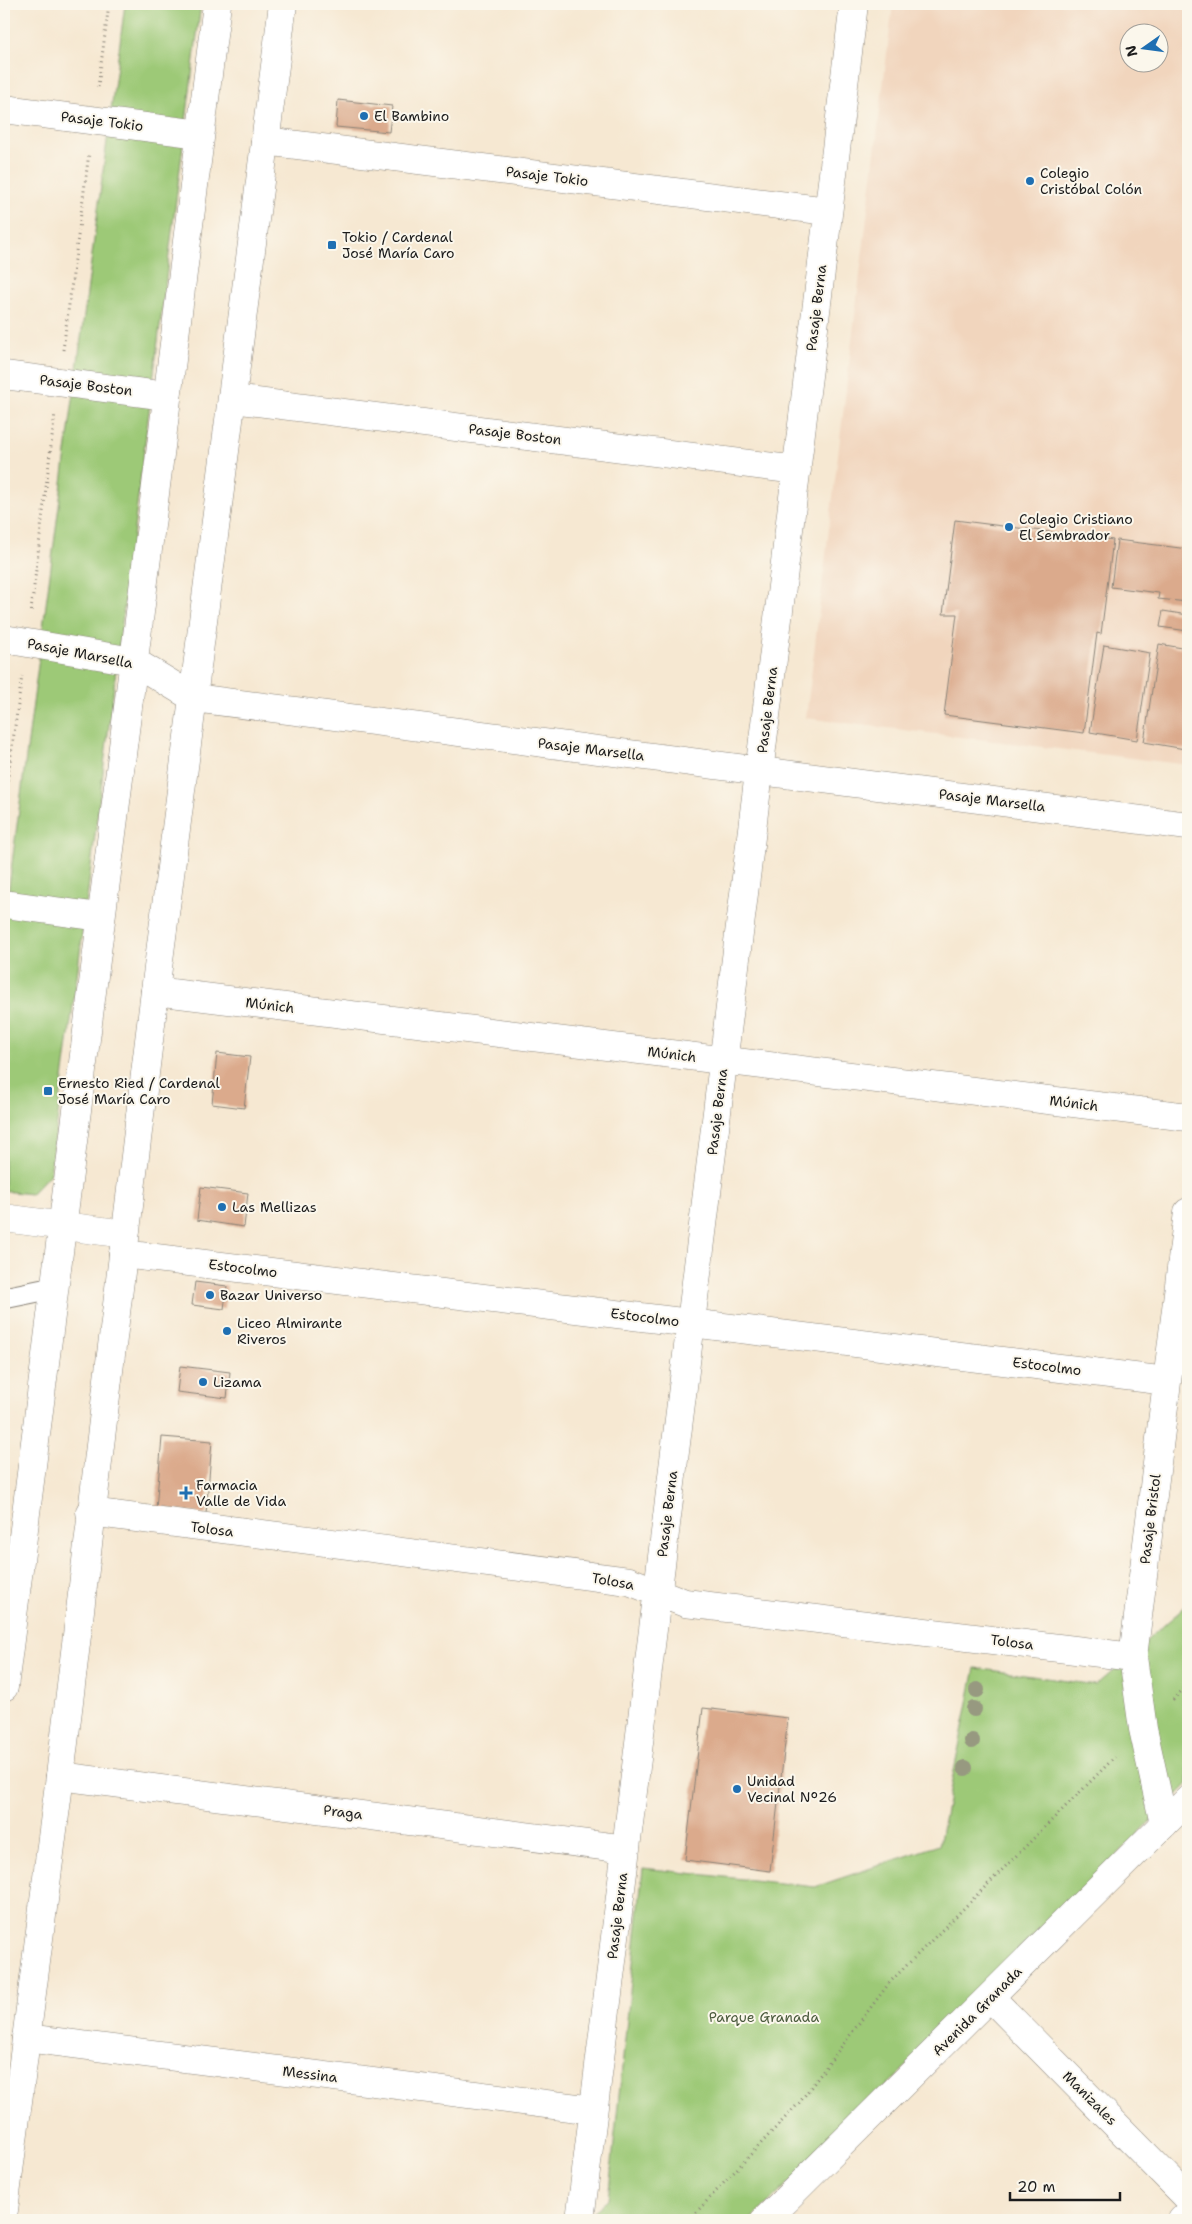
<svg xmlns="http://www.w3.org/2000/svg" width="1192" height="2224" font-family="'Shantell Sans',sans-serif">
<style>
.built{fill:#f1d5bd;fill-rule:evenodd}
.green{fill:#9dc977;stroke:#5c724a}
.building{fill:#dbaa8c}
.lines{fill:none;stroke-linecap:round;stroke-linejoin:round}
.lane-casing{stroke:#898277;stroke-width:23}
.street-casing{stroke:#898277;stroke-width:29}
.secondary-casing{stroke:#898277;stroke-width:29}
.path{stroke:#898277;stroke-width:3;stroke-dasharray:1 4;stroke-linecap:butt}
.lane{stroke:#fff;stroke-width:21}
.street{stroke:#fff;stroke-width:28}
.secondary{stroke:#fff;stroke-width:28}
.tree{fill:#979980}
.poi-dot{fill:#1f6fb2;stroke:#fbf7ec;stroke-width:2}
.labels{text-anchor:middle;stroke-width:4;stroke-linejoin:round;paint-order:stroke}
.poi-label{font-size:14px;fill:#1c1c1c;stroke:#fbf7ec;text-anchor:start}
.street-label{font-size:14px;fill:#1c1c1c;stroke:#fbf7ec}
.park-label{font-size:14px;fill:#49593c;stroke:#fbf7ec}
</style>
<rect width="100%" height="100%" fill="#fbf7ec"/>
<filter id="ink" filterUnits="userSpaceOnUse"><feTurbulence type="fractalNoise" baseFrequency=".02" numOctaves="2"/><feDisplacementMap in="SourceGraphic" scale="10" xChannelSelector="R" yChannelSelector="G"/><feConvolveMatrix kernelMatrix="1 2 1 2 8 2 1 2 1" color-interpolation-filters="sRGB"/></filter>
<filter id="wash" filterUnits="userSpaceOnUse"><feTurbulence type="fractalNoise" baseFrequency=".0096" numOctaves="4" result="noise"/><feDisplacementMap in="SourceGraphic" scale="20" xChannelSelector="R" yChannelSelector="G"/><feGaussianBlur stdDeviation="1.12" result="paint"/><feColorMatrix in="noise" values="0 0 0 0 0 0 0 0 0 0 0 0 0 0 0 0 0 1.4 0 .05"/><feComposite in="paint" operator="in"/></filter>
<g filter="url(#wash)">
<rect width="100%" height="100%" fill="#f6e8d2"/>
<path class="built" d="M893,4H1188V765L806,718ZM1130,32H1160V62H1130Z"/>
<path class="green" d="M125,4H201L76,984L50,1174L31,1194L4,1191V924Z
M1188,1604V1784L801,2172L750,2220H583L608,2200L643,1868L815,1887L939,1845L975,1668L1096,1685Z"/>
<g id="blocks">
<path class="building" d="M338,100L392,106L389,132L336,127Z
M955,520L1113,540L1101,634L1097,633L1084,733L944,715L957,614H943Z
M1117,540L1188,549V602L1158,599L1159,593L1111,587Z
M1163,611L1188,615V631L1160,627Z
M1159,644L1188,649V727L1185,749L1144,742Z
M1104,645L1150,653L1137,740L1090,732Z
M217,1053L250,1057L244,1108L212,1104Z
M201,1187L248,1193L244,1227L197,1220Z
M195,1282L227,1286L224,1309L192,1305Z
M180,1366L230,1372L227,1398L177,1392Z
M162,1437L212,1441L206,1514L156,1509Z
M703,1708L788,1718L770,1871L685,1860Z"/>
</g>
</g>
<g filter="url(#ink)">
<use href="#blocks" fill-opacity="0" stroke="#898277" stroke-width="1"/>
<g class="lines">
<defs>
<path id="lane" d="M4,1298L53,1288"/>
<path id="street" d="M4,109L200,134
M265,141L828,211
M4,375L167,396
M233,399L797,470
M4,639L133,661L194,698L1188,826
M4,904L100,917
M155,991L1188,1117
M4,1218L125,1234
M123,1254L1167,1381
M90,1512L629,1581L685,1603L1133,1657
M60,1776L626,1849
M1164,1824L1143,1729L1133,1657L1188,1212
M991,1998L1188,2198
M26,2038L593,2110
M580,2220L854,4
M1182,2220L1188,2214"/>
<path id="secondary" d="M4,1687L217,4
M4,2210L60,1776L155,991L283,4
M765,2220L1188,1800"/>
</defs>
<use href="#lane" class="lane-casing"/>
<use href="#street" class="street-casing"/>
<use href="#secondary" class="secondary-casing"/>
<path class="path" d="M98,87L109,4
M63,350L89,153
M31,611L55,413
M4,805L22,676
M1173,1700L1188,1684
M689,2220L799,2103L890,1982L1115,1757"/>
<use href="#lane" class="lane"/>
<use href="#street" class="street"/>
<use href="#secondary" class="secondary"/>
</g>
<g class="tree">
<circle cx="977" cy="1690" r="8"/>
<circle cx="974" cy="1709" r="8"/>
<circle cx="972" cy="1741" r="8"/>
<circle cx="965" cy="1768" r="8"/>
</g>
</g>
<g class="poi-dot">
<circle cx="364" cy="116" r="5"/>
<circle cx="1030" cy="181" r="5"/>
<rect x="327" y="240" width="10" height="10" rx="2.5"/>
<circle cx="1009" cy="527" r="5"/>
<rect x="43" y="1086" width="10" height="10" rx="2.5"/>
<circle cx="222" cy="1207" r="5"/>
<circle cx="210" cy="1295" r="5"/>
<circle cx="227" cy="1331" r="5"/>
<circle cx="203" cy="1382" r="5"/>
<path d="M183.5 1485.5h5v5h5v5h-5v5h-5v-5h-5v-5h5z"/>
<circle cx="737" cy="1789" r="5"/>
</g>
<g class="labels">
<g class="poi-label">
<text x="374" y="121">El Bambino</text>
<text x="1040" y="178">Colegio<tspan x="1040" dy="16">Cristóbal Colón</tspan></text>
<text x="342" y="242">Tokio / Cardenal<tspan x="342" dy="16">José María Caro</tspan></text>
<text x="1019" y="524">Colegio Cristiano<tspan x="1019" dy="16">El Sembrador</tspan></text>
<text x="58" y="1088">Ernesto Ried / Cardenal<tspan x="58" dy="16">José María Caro</tspan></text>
<text x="232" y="1212">Las Mellizas</text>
<text x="220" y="1300">Bazar Universo</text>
<text x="237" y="1328">Liceo Almirante<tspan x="237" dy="16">Riveros</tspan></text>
<text x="213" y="1387">Lizama</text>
<text x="196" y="1490">Farmacia<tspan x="196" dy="16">Valle de Vida</tspan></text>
<text x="747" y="1786">Unidad<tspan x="747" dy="16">Vecinal Nº26</tspan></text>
</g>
<g class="street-label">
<text transform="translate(102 121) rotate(7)" y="5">Pasaje Tokio</text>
<text transform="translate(547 176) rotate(7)" y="5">Pasaje Tokio</text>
<text transform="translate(816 308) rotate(-83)" y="5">Pasaje Berna</text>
<text transform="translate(86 385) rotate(7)" y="5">Pasaje Boston</text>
<text transform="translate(515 434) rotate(7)" y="5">Pasaje Boston</text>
<text transform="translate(80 653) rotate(11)" y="5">Pasaje Marsella</text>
<text transform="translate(767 710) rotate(-83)" y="5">Pasaje Berna</text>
<text transform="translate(591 749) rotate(7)" y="5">Pasaje Marsella</text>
<text transform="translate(992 800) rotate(7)" y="5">Pasaje Marsella</text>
<text transform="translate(270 1005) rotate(7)" y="5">Múnich</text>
<text transform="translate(672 1054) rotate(7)" y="5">Múnich</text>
<text transform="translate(1074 1103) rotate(7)" y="5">Múnich</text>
<text transform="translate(717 1112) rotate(-83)" y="5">Pasaje Berna</text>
<text transform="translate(243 1268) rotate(7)" y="5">Estocolmo</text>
<text transform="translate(645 1317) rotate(7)" y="5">Estocolmo</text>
<text transform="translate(1047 1366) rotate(7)" y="5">Estocolmo</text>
<text transform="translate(667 1514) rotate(-83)" y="5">Pasaje Berna</text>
<text transform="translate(1150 1519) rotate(-83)" y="5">Pasaje Bristol</text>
<text transform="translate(212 1529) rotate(7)" y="5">Tolosa</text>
<text transform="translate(613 1581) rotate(10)" y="5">Tolosa</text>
<text transform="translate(1012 1642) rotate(7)" y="5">Tolosa</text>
<text transform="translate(343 1812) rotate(7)" y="5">Praga</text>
<text transform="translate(617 1916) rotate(-83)" y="5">Pasaje Berna</text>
<text transform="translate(977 2011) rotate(-45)" y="5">Avenida Granada</text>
<text transform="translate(310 2074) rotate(7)" y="5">Messina</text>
<text transform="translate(1090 2098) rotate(45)" y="5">Manizales</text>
</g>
<g class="park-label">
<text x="764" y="2022">Parque Granada</text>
</g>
</g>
<rect width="1192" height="2224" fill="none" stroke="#fbf7ec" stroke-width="20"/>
<g transform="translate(1144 48) rotate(256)"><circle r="24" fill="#fbf7ec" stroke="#a29f99"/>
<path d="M0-4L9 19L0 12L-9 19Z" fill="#1f6fb2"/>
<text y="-8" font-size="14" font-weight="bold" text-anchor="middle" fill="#1c1c1c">N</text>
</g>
<path d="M1010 2192v8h110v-8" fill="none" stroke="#1c1c1c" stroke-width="2.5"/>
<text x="1017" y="2192" font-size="15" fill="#1c1c1c" stroke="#fbf7ec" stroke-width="4" paint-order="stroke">20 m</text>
</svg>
